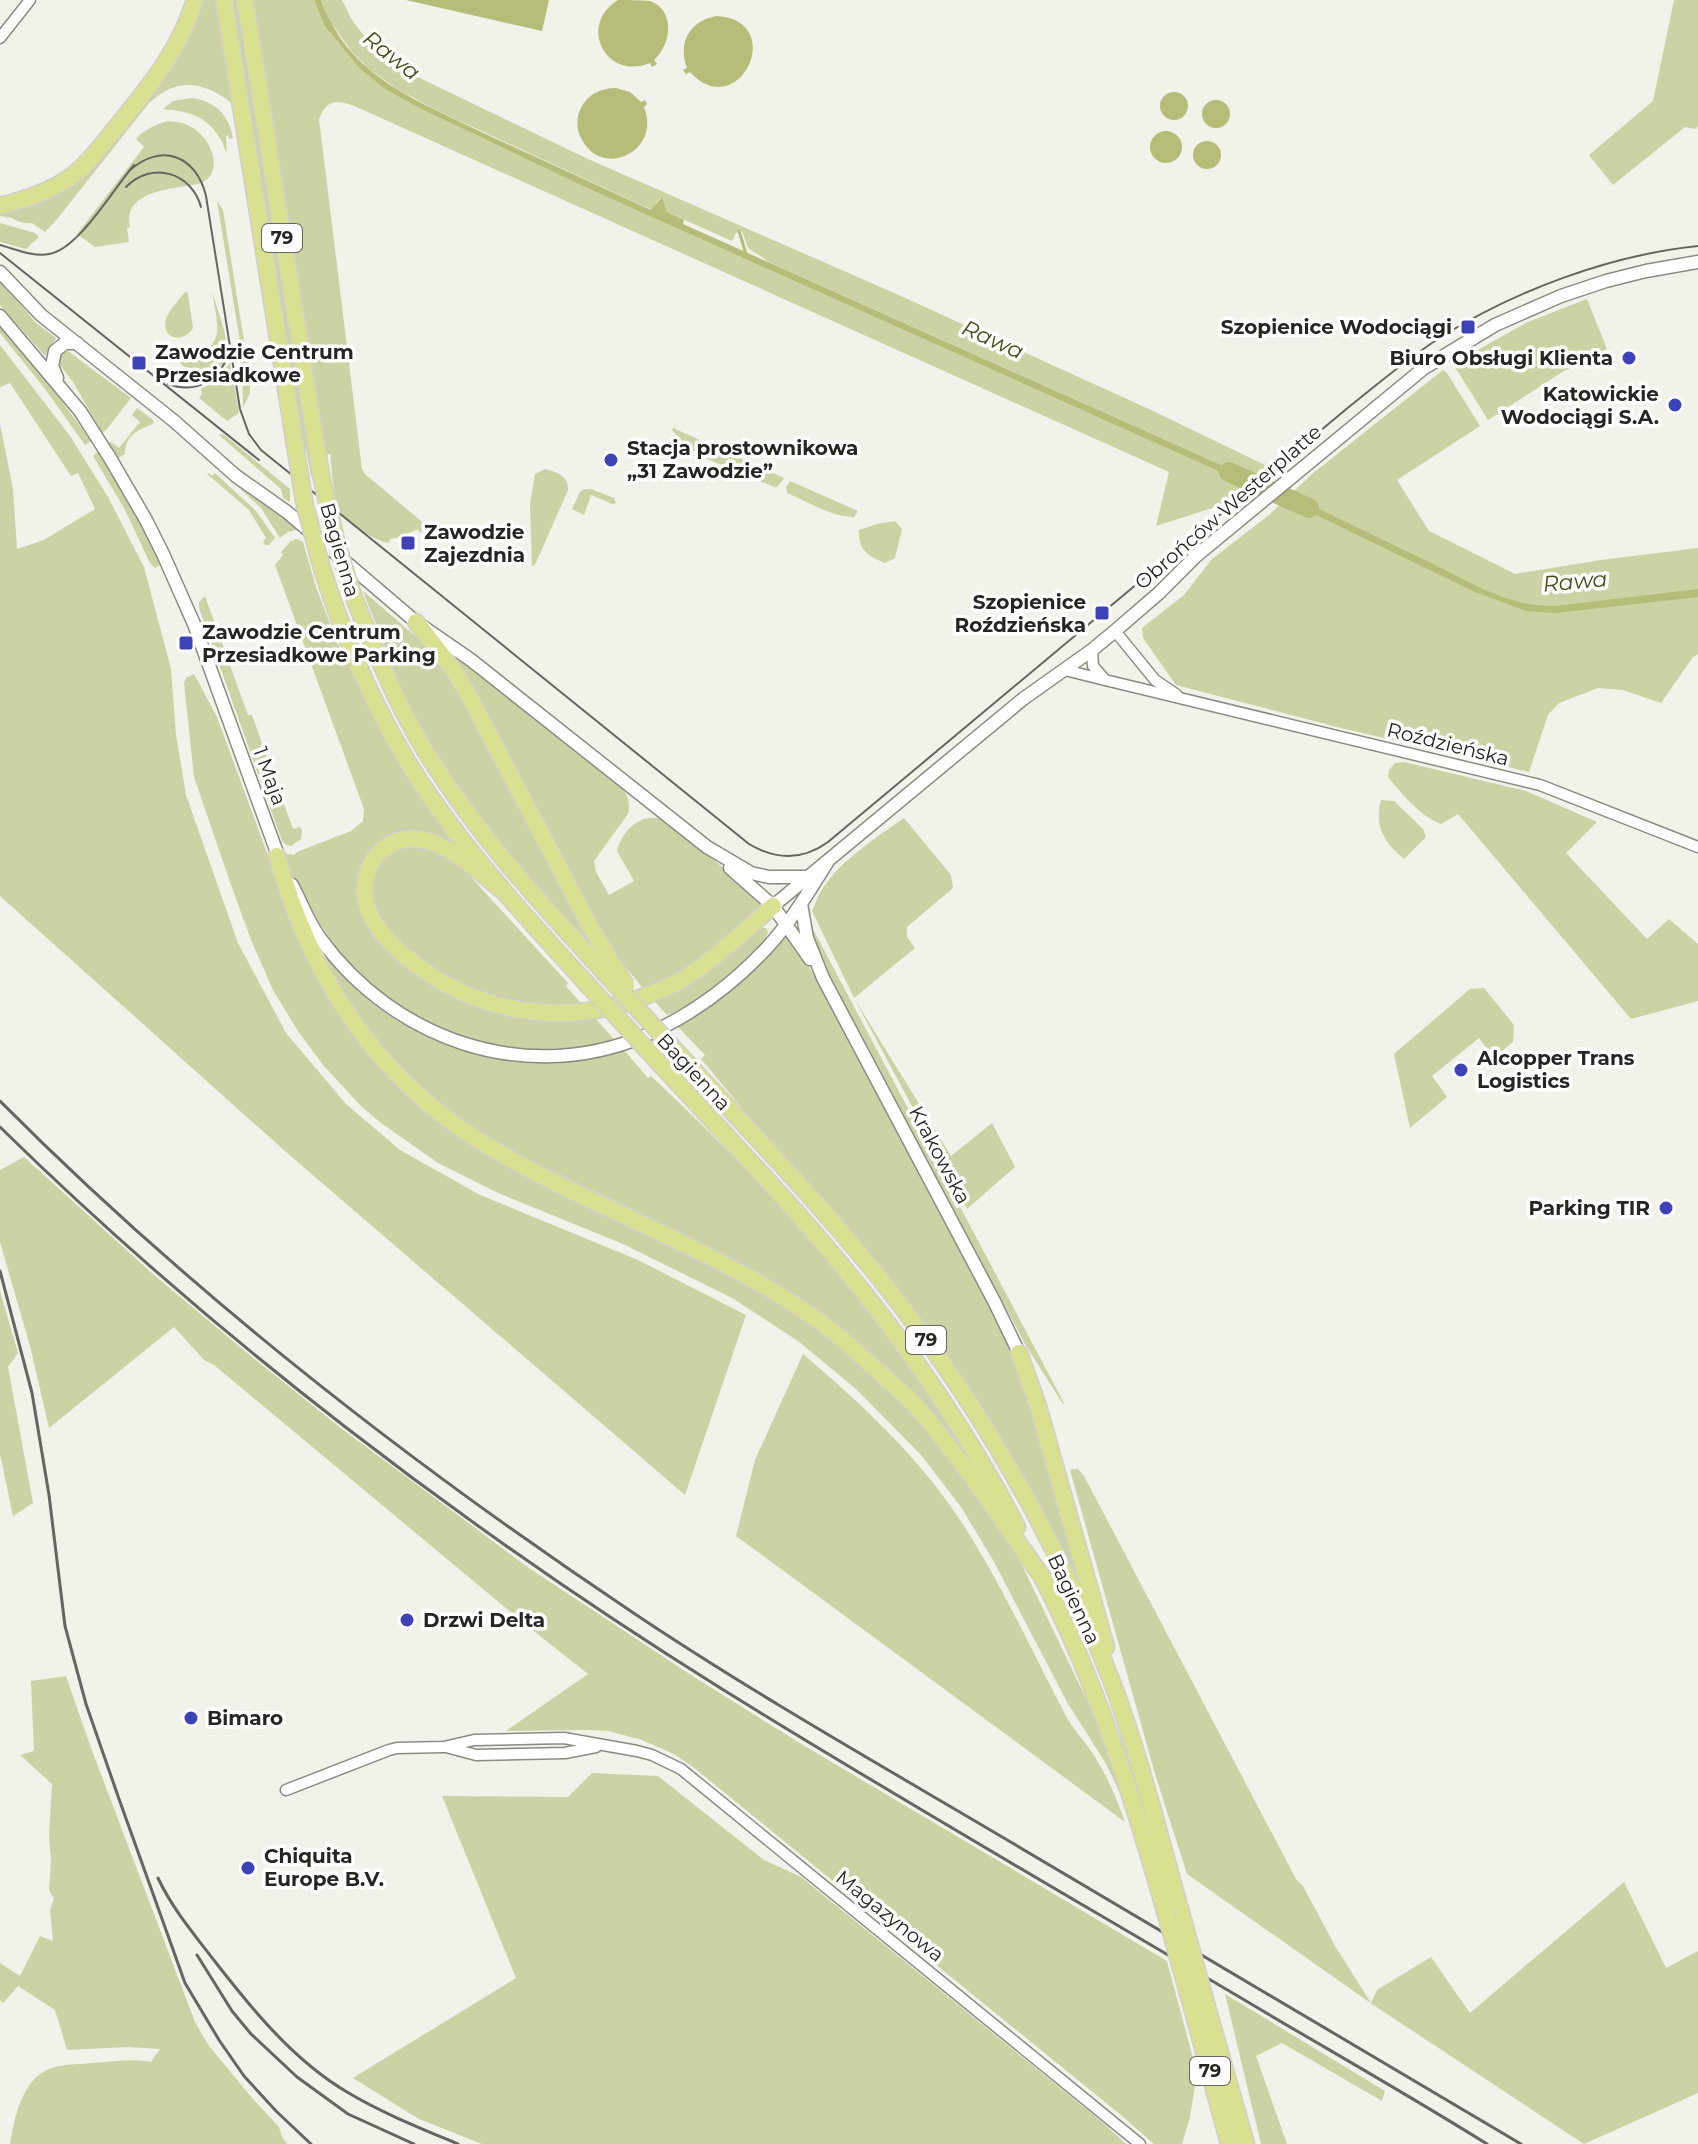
<svg xmlns="http://www.w3.org/2000/svg" width="1698" height="2144" font-family="Montserrat,sans-serif">
<style>
.green{fill:#cbd2a3}
.water{fill:#b5bd78}
.lines{fill:none;stroke-linecap:round;stroke-linejoin:round}
.stream{stroke:#b5bd78;stroke-width:3}
.river{stroke:#b5bd78;stroke-width:20}
.minor-casing{stroke:#8a8c84;stroke-width:13}
.tertiary-casing{stroke:#8a8c84;stroke-width:15}
.primary-casing{stroke:#cfcfce;stroke-width:19}
.minor{stroke:#fff;stroke-width:10}
.tertiary{stroke:#fff;stroke-width:12}
.primary{stroke:#d9e08f;stroke-width:16}
.tram{stroke:#656561;stroke-width:2}
.rail{stroke:#656561;stroke-width:3}
.primary-bridge-casing{stroke:#cfcfce;stroke-width:19;stroke-linecap:butt}
.primary-bridge{stroke:#d9e08f;stroke-width:16}
.poi-dot{fill:#3d43b7;stroke:#fff;stroke-width:3}
.labels{text-anchor:middle;stroke-width:7;stroke-linejoin:round;paint-order:stroke}
.shield{fill:#fff;stroke:#666664;stroke-width:2}
.shield-label{font-size:18px;font-weight:bold;fill:#252522}
.poi-label{font-size:20px;font-weight:bold;fill:#252522;stroke:#fff;text-anchor:start}
.street-label{font-size:20px;fill:#252522;stroke:#fff}
.water-label{font-size:22px;font-style:italic;fill:#474c19;stroke:#fff}
</style>
<rect width="100%" height="100%" fill="#f1f2ea"/>
<path class="green" d="M201,0H217L232,103C203,81 177,77 149,103L58,218L45,232L32,223C26,224 15,221 11,217L10,218L0,216V211L71,183Z
M231,0H238L295,366L314,476L311,477L306,449H303Z
M252,0H314L324,25L359,68L385,89L419,108L587,188L1249,485L1228,503L1156,526L1169,472L361,109C342,101 328,95 319,119L362,469L365,474L427,526L420,533L418,529L401,537L390,539L389,543C377,542 347,523 340,512C335,505 330,463 331,454L325,455Z
M321,0H342L352,20L368,41L399,68L588,159L892,292L1151,410L1269,467L1255,480L771,263L748,248L742,231L736,233L732,241L667,212L662,198L659,199L652,210L436,110L397,89L369,69L352,52L330,22Z
M1674,0H1698V126L1696,129L1685,127L1613,185L1589,155L1653,101Z
M192,98C215,101 229,115 233,138L229,139L228,135L226,136L227,154C225,150 223,142 219,137C206,115 186,111 163,109L173,101Z
M168,121C180,122 187,123 197,131C214,144 224,176 198,184C174,189 122,190 130,227L127,228L129,242L95,247L77,234L144,147L136,139C145,129 155,125 168,121Z
M217,201L223,210L250,378V393L243,408L242,354Z
M0,223L35,233L39,237L26,249L0,242Z
M0,280L34,321L56,338L45,356L0,305Z
M212,291C221,325 245,364 199,384L197,378L180,363L182,359C228,347 218,330 212,291Z
M185,292H187L188,294L193,328C183,345 160,338 166,319C169,310 179,300 185,292Z
M1587,299L1607,349L1564,371L1488,420L1455,367L1456,362L1528,322Z
M0,326L46,380L91,441L85,445L45,389L0,333Z
M0,345L70,436L108,497L144,567L171,669L176,735L186,795L238,943L286,1033L346,1104L400,1150L480,1195L638,1260L746,1315L685,1495L286,1152L0,896V424L13,489L17,549L44,540L95,509L78,473L71,476L10,383L0,387Z
M68,351L131,398L107,429L102,433L73,382L59,364L60,354Z
M230,363L239,413L227,421L199,398L202,394L201,389L217,380Z
M1443,370L1447,373L1480,426L1397,480L1429,531L1515,574L1601,560L1698,548V654L1693,657L1661,703L1623,690L1598,688L1559,703L1548,715L1529,772L1341,728L1176,685L1143,638L1142,628L1184,595L1212,559L1269,515L1312,474Z
M137,408L153,420V424C138,430 125,435 125,454L118,458L109,443L111,442L119,448L140,422L132,415Z
M673,428L784,478L777,487H774C750,476 711,463 690,449C683,443 678,436 672,430Z
M223,434L290,489V502L283,498L281,489L219,435Z
M98,451C121,487 144,525 160,565L155,568L150,563L124,508L93,456Z
M545,469C557,472 569,476 568,490L535,565L532,566L530,504L535,474Z
M209,473L212,476L215,473L256,511L275,538L269,545H265L263,542L266,538L249,510L207,474Z
M790,481L858,511L854,517C831,517 809,502 787,493L786,487Z
M238,487L296,527V530L288,532L280,538L261,508Z
M584,489H591L614,498L616,503L612,504L591,495L584,515L572,509L580,492Z
M895,521L902,529L895,558L885,563C868,556 858,550 859,530L877,524Z
M297,539L303,542L316,587L340,649H343C356,679 369,710 385,739C404,773 427,806 450,838L448,840L428,834L413,832L360,876L403,962L560,1021L594,1017L614,1039C493,1077 364,1012 308,903C300,887 286,872 283,854L294,855L297,852L351,831L363,821L364,809L275,565L283,555L281,552L291,541Z
M363,591L421,641L453,681L589,939L587,941L513,858L472,806L435,750L403,694Z
M205,596L248,715H252L293,829L300,827L302,830L301,839L291,846L286,845L282,841L199,608V602Z
M455,656L623,789C629,798 630,804 628,814L594,861L596,872L609,895L634,881L617,851C622,831 640,813 661,819L739,880L761,900L765,907L675,978L645,991L624,965L621,966L453,657Z
M194,674L217,717L294,926L411,1098L741,1280L792,1311L834,1341L897,1397L962,1470L1010,1544L1023,1567L1092,1711L1124,1794L1121,1795L1106,1764L1067,1702L993,1560L961,1507L921,1455L856,1389L798,1341L732,1298L623,1244L496,1192L438,1163L381,1123L362,1107L323,1065L298,1031L273,990L251,940L229,879L194,777L184,683L186,678Z
M1404,762L1526,791L1597,822L1566,853L1647,939L1669,919L1698,944V1001L1631,1019L1458,814L1441,824C1419,815 1403,795 1388,777L1389,770L1395,763Z
M1381,800L1394,801L1423,829L1426,837L1404,859C1384,842 1374,827 1381,800Z
M904,818L951,875L953,888L907,927V937L915,948L854,998L951,1156L992,1123L1015,1167L967,1209L854,998L812,911C816,903 818,895 823,888C842,859 876,838 904,818Z
M403,846L430,847L458,863L568,983L566,986L584,1007L526,1006L459,985L404,947L385,926L371,902L372,880L380,861Z
M806,916L1064,1403L1063,1404L1025,1344L809,936Z
M759,928H766L768,933C758,958 693,1007 667,1015L653,1000Z
M787,934L791,935L819,984L970,1268L1008,1346L1034,1414L1085,1599L1031,1495L772,1144L701,1059L705,1055L678,1027C718,1002 758,973 787,934Z
M321,953C328,957 335,968 342,975C350,984 359,992 368,1000C440,1058 535,1076 624,1050L648,1078L651,1076C771,1188 876,1308 963,1448C936,1417 910,1386 879,1360C843,1329 802,1301 761,1276C695,1236 623,1206 555,1172C506,1148 457,1122 417,1085C377,1047 347,1001 321,953Z
M1484,988L1514,1025L1513,1042L1493,1058L1479,1038L1432,1076L1447,1097L1410,1128L1394,1054L1470,989Z
M24,1157L154,1275L257,1361L342,1429L529,1568L691,1675L803,1745L1167,1961L1197,2073L1190,2117L1182,2144H1154L1122,2116L693,1767L674,1754L642,1740L608,1731L588,1730L506,1731L588,1674L525,1624L214,1365L204,1360L174,1327L49,1428L30,1346L0,1242V1170Z
M0,1291L18,1353L8,1367L33,1503L13,1516L0,1454Z
M803,1354C859,1402 917,1455 958,1517C1000,1580 1031,1650 1066,1716C1073,1729 1083,1739 1091,1751C1106,1773 1116,1797 1125,1822L736,1536L755,1460Z
M1073,1469H1078L1084,1476L1296,1879L1303,1886L1335,1946L1371,2003L1377,1990L1431,1957L1470,2013L1624,1882L1666,1968L1698,1951V2093L1584,2144L1372,2004L1187,1874L1155,1774L1070,1470Z
M66,1676L91,1748L195,2022L209,2046L253,2099L279,2127L282,2137L287,2144H10C15,2115 23,2075 55,2067C67,2064 81,2064 94,2063C113,2062 132,2058 151,2062L160,2049L129,2047L67,2050L55,2010L18,1986L3,2003L0,2000V1963L20,1976L40,1936L53,1941L50,1910L54,1898L49,1890L51,1861L49,1835L52,1784L20,1755L34,1751L31,1681Z
M592,1773L658,1776L764,1860L801,1877L1102,2122L1126,2144H482L419,2119L353,2078L516,1978L442,1796L568,1797Z
M1225,1994L1385,2091L1382,2101L1282,2043L1256,2056L1287,2144H1261Z"/>
<path class="water" d="M314,0H321C330,27 348,52 370,70C401,96 441,112 477,130C535,157 593,183 651,210L662,197L667,212L684,220L683,224L1255,480L1249,485L587,188L419,108L385,89L359,68L324,25Z
M406,0H549L542,31Z
M618,0C627,0 641,0 650,1C676,10 671,45 654,60L657,64L652,67L650,63C606,81 577,25 618,0Z
M717,16C789,21 738,125 690,72L686,74L683,70L687,68C677,42 691,20 717,16Z
M616,88L630,92L641,102L645,100L647,104L644,107C662,152 601,180 581,138C576,129 576,117 581,108C588,94 601,88 616,88Z
M1160 106a14 14 0 1 1 28 0a14 14 0 1 1-28 0Z
M1202 114a14 14 0 1 1 28 0a14 14 0 1 1-28 0Z
M1150 147a16 16 0 1 1 32 0a16 16 0 1 1-32 0Z
M1193 155a14 14 0 1 1 28 0a14 14 0 1 1-28 0Z
M1289,494C1334,516 1378,538 1423,559C1465,579 1508,608 1556,606L1698,589V597L1556,613L1526,611L1475,592L1283,499Z"/>
<g class="lines">
<path class="stream" d="M739,231L746,254"/>
<path class="river" d="M1229,472L1309,508"/>
<defs>
<path id="minor" d="M0,38L30,0
M1115,631L1155,680L1177,695
M1092,650L1093,666L1105,680L1540,785L1698,847
M1065,670L1105,680
M446,1747L476,1755L565,1753L596,1747
M286,1790L389,1750L397,1748L444,1747L474,1740L564,1738L637,1751L652,1755L681,1769L692,1778L1140,2144"/>
<path id="tertiary" d="M0,272L41,315L174,421L236,476L287,512L416,622L471,660L707,847L751,873L769,877H805
M0,316L80,411L110,458L146,520L163,554L194,624L280,861
M57,378L52,366L55,351L65,343H77
M730,868L773,906L810,959
M292,885C301,902 308,922 320,938C394,1040 524,1085 642,1037C686,1018 728,988 761,954C788,927 808,893 828,861
M801,904L807,938L823,978L994,1301L1019,1353
M773,906L1023,699L1092,650L1115,631L1159,593L1196,556L1424,368L1495,325L1561,296L1606,281L1646,271L1698,262"/>
<path id="primary" d="M224,0L296,451
M245,0L321,475
M0,206C24,200 53,191 73,175C91,161 104,142 118,125C150,86 180,49 195,0
M323,572C349,652 384,730 431,798C477,864 531,923 585,982
M353,595C372,643 391,691 416,735C466,822 534,896 602,970
M416,622L455,672L469,696L590,926L612,963
M277,856C309,973 374,1075 478,1140C586,1207 710,1245 815,1318C840,1336 862,1356 884,1377C895,1386 906,1395 915,1405C963,1460 1003,1522 1045,1581
M503,891C471,866 418,812 378,854C367,866 363,883 365,899C370,930 403,956 426,972C490,1015 568,1025 640,998C659,991 677,984 694,972C722,953 747,928 773,906
M687,1063C759,1141 834,1218 899,1303C986,1417 1058,1543 1110,1677C1140,1755 1160,1839 1183,1920
M660,1064C728,1138 798,1210 860,1288C919,1362 973,1442 1017,1527
M1019,1353L1038,1406L1106,1647
M1040,1573C1096,1680 1132,1795 1165,1911
M1193,2011L1229,2144
M1209,2014L1246,2144"/>
</defs>
<use href="#minor" class="minor-casing"/>
<use href="#tertiary" class="tertiary-casing"/>
<use href="#primary" class="primary-casing"/>
<use href="#minor" class="minor"/>
<use href="#tertiary" class="tertiary"/>
<use href="#primary" class="primary"/>
<path class="tram" d="M129,171C161,142 196,155 206,196L240,409L249,434L261,450L749,844C776,860 802,861 828,842L1350,406C1379,383 1407,359 1438,339C1513,291 1610,255 1698,246
M126,187C152,160 192,173 201,207
M0,245C15,249 33,257 49,254C78,250 114,188 134,165
M0,253L259,460
M168,384C198,395 225,378 229,347"/>
<path class="rail" d="M0,1101C192,1294 409,1463 635,1614C756,1695 884,1767 1009,1841C1179,1942 1350,2043 1521,2144
M0,1127C215,1338 467,1530 722,1689C902,1801 1086,1906 1268,2014C1341,2057 1415,2099 1487,2144
M0,1271L32,1393L49,1495L65,1626L86,1704L119,1799L185,1983L219,2040L244,2076L276,2111L311,2144
M158,1878C172,1908 193,1933 213,1959C251,2008 293,2060 347,2092C382,2113 420,2128 458,2144
M197,1955L232,2011L251,2034L297,2077L348,2114L414,2144"/>
<defs>
<path id="primary-bridge" d="M296,451L305,506L323,572
M321,475L337,545L353,595
M612,963L626,985
M602,970L687,1063
M585,982L660,1064
M1165,1911L1193,2011
M1183,1920L1209,2014"/>
</defs>
<use href="#primary-bridge" class="primary-bridge-casing"/>
<use href="#primary-bridge" class="primary-bridge"/>
</g>
<g class="poi-dot">
<rect x="1460" y="319" width="16" height="16" rx="4"/>
<circle cx="1629" cy="358" r="8"/>
<rect x="131" y="355" width="16" height="16" rx="4"/>
<circle cx="1675" cy="405" r="8"/>
<circle cx="611" cy="460" r="8"/>
<rect x="400" y="535" width="16" height="16" rx="4"/>
<rect x="1094" y="605" width="16" height="16" rx="4"/>
<rect x="178" y="635" width="16" height="16" rx="4"/>
<circle cx="1461" cy="1070" r="8"/>
<circle cx="1666" cy="1208" r="8"/>
<circle cx="407" cy="1620" r="8"/>
<circle cx="191" cy="1718" r="8"/>
<circle cx="248" cy="1868" r="8"/>
</g>
<g class="labels">
<g class="shield">
<rect x="262" y="224" width="40" height="28" rx="6"/>
<rect x="906" y="1326" width="40" height="28" rx="6"/>
<rect x="1190" y="2057" width="40" height="28" rx="6"/>
</g>
<g class="shield-label">
<text x="282" y="244">79</text>
<text x="926" y="1346">79</text>
<text x="1210" y="2077">79</text>
</g>
<g class="poi-label">
<text x="1452" y="334" text-anchor="end">Szopienice Wodociągi</text>
<text x="155" y="359">Zawodzie Centrum<tspan x="155" dy="23">Przesiadkowe</tspan></text>
<text x="1613" y="365" text-anchor="end">Biuro Obsługi Klienta</text>
<text x="1659" y="401" text-anchor="end">Katowickie<tspan x="1659" dy="23">Wodociągi S.A.</tspan></text>
<text x="627" y="455">Stacja prostownikowa<tspan x="627" dy="23">„31 Zawodzie”</tspan></text>
<text x="424" y="539">Zawodzie<tspan x="424" dy="23">Zajezdnia</tspan></text>
<text x="1086" y="609" text-anchor="end">Szopienice<tspan x="1086" dy="23">Roździeńska</tspan></text>
<text x="202" y="639">Zawodzie Centrum<tspan x="202" dy="23">Przesiadkowe Parking</tspan></text>
<text x="1477" y="1065">Alcopper Trans<tspan x="1477" dy="23">Logistics</tspan></text>
<text x="1650" y="1215" text-anchor="end">Parking TIR</text>
<text x="423" y="1627">Drzwi Delta</text>
<text x="207" y="1725">Bimaro</text>
<text x="264" y="1863">Chiquita<tspan x="264" dy="23">Europe B.V.</tspan></text>
</g>
<g class="street-label">
<text transform="translate(1228 507) rotate(-41)" y="7">Obrońców Westerplatte</text>
<text transform="translate(340 550) rotate(74)" y="7">Bagienna</text>
<text transform="translate(1448 744) rotate(14)" y="7">Roździeńska</text>
<text transform="translate(270 776) rotate(70)" y="7">1 Maja</text>
<text transform="translate(694 1072) rotate(47)" y="7">Bagienna</text>
<text transform="translate(940 1155) rotate(62)" y="7">Krakowska</text>
<text transform="translate(1074 1599) rotate(65)" y="7">Bagienna</text>
<text transform="translate(890 1916) rotate(39)" y="7">Magazynowa</text>
</g>
<g class="water-label">
<text transform="translate(392 55) rotate(38)" y="8">Rawa</text>
<text transform="translate(993 339) rotate(24)" y="8">Rawa</text>
<text transform="translate(1575 581) rotate(-5)" y="8">Rawa</text>
</g>
</g>
</svg>
